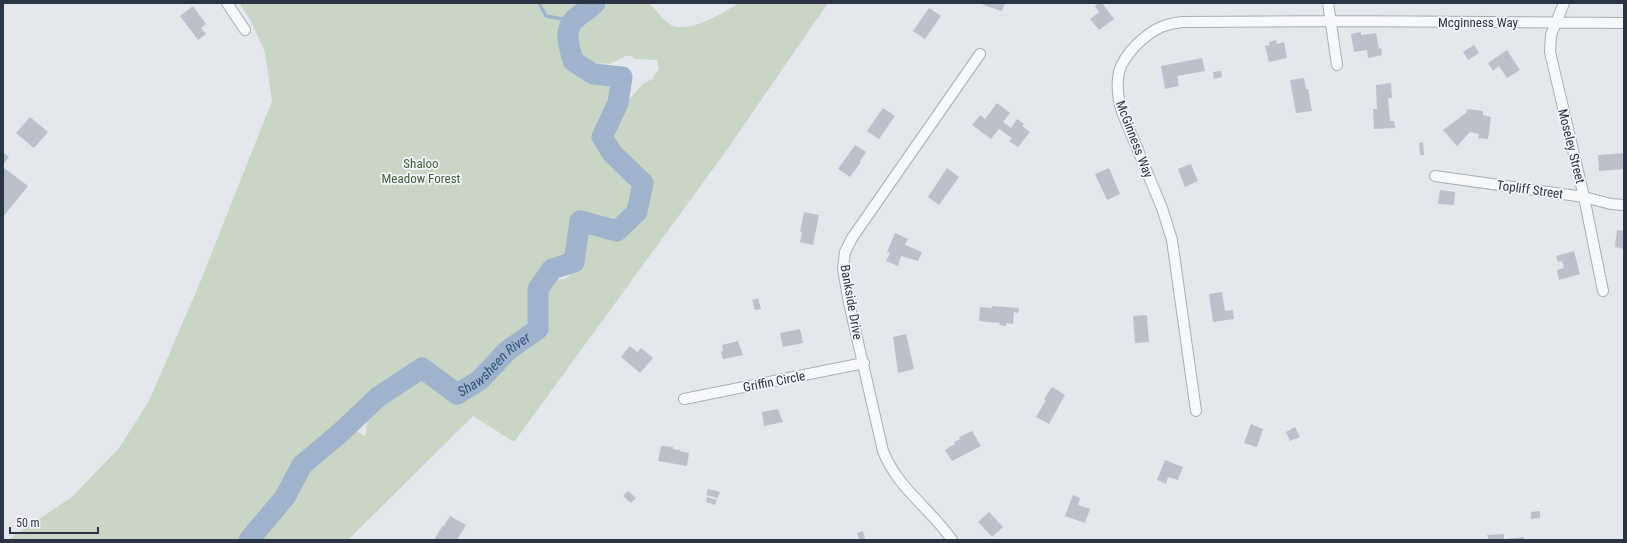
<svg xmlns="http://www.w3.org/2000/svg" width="1627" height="543" font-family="'Roboto Condensed',sans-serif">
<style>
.green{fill:#c9d6c5;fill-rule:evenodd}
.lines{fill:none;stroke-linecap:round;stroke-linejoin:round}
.stream{stroke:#9fb4cc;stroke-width:3.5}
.river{stroke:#9fb4cc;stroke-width:21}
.building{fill:#bbc0ca}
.minor-casing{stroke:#a9aeb7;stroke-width:12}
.minor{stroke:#f7f8fa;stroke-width:10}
.labels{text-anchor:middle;stroke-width:3.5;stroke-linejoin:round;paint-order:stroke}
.street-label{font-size:13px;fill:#2b3445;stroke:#f4f6f9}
.park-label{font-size:13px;fill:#3f6138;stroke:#f4f6f9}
.water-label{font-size:14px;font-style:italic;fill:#34527a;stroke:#f4f6f9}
</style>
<rect width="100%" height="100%" fill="#e4e7ec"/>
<path class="green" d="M239,3H595C589,10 579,14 573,21C563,33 570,48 573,61L593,74L622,77L618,103L611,119L643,84L652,79L659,69L657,60L635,59L631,56H626L610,64L603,63L586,67L581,64C573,49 563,29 583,18C591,13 600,11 606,3H649C656,10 663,20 671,25C689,34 724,13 738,3H828L726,151L514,442L473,416L348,540H253L262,524L249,540H8L72,497L119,448L149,401L201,280L272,101L265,52L250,19ZM613,153C628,157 639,168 643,183ZM580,221L610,229L595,231L579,229ZM576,249L578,257L569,268L570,275L565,279H556L549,273L552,269L574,262ZM422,368L437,380L422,379L414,374ZM380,395L381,398L368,409L366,434L364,436L350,427H347Z"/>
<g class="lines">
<path class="stream" d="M539,3L546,16L573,21"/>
<path class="river" id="s1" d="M249,540L285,497L302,465L340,433L378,397L422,368L457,394L480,380L507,351L538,329V289L552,269L574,262L580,221L617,231L637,212L643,183L612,153L602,137L618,103L622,77L593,74L573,61C570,48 563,33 573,21C579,14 589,10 595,3"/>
</g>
<path class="building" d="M984,3H1005L1002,11L983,5Z
M1099,3H1102L1114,19L1099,30L1090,19L1099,12L1095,6Z
M193,6L206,24L201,28L206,34L198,40L180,16Z
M929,8L941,16L925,39L913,31Z
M1361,32V35L1376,33L1379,49L1381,48L1382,55L1368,58L1367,50L1354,52L1351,34Z
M1276,40L1277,44L1284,42L1287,58L1269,62L1265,46L1270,45L1269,42Z
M1474,45L1479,53L1468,60L1463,52Z
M1507,50L1520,70L1507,78L1499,66L1493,71L1488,63Z
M1202,58L1205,71L1177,76L1179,86L1165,89L1161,66Z
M1221,71L1222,77L1214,79L1213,72Z
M1304,78L1306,89H1308L1312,111L1296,113L1290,80Z
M1391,83L1392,98H1388L1390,121H1394L1395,128L1374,129L1373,109H1377L1376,85Z
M997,103L1010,113L1003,122L1011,128L1017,119L1024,124L1022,126L1030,132L1018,147L1009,141L1012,138L999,129L991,139L972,125L980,115L985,119Z
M883,108L895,116L879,139L867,131Z
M1467,109L1483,111V115L1491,117L1488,139L1478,138L1479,134L1470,132L1457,146L1443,130L1466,113Z
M30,117L48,132L34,148L16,133Z
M1423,142L1424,155H1420L1419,143Z
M855,145L866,152L860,161L861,162L850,177L838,169Z
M3,152L9,157L3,165Z
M1624,153V169L1599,171L1598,155Z
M1191,164L1198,181L1185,187L1178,169Z
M3,167L28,186L3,217Z
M947,168L959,177L939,205L928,197Z
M1109,168L1120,194L1107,200L1095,174Z
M1440,190L1455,192L1454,205L1438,204Z
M804,212L819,215L813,245L800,242L802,232H800Z
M1617,230L1624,231V249L1615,247Z
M895,233L908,239L905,245L922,252L918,261L901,256L898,266L886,261L890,253L887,252Z
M1574,251L1580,274L1559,280L1557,270L1564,268L1562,261L1558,262L1556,256Z
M1222,292L1225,311L1233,310L1234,319L1213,322L1209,294Z
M758,298L761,309L755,310L752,300Z
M992,306L1019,308L1018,313L1014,312L1013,324L1006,323V326L999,325L1000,323L979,321L980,307L992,308Z
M1147,315L1149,342L1135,343L1133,316Z
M800,329L803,343L783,347L780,333Z
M906,334L914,369L898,373L893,337Z
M738,341L743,355L723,359L721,352L723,351L722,345Z
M630,346L637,352L641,348L653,358L640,373L621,357Z
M1052,387L1065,395L1049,424L1036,417L1046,400L1044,399Z
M778,409L783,422L764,426L762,412Z
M1251,424L1263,429L1257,447L1244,443Z
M1295,427L1300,437L1290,441L1286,432Z
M972,431L981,446L952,461L945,450L955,444L954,442L960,439L959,437Z
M661,446L673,447V449L680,450V451L689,453L687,466L658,461Z
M1165,460L1183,467L1178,480L1168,477L1166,484L1157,480Z
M708,489L720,492L718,498L706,495Z
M628,491L636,498L631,503L623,496Z
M1073,495L1080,498L1078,505L1090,509L1085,523L1065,516Z
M707,497L717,500L715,505L706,502Z
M1540,511V518L1531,519V512Z
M989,512L1003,527L992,537L978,522Z
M450,516L466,525L457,540H434L443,525L444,526Z
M863,531L865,539L860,540L857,533Z
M1504,534V540H1489L1487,535Z
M1524,537V540H1506V539Z"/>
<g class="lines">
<defs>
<path id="minor" d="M227,3L245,30
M1328,3L1337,65
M1564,3L1551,35L1550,52L1584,197L1603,291
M1435,176L1584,197L1611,204L1624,205
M684,399L864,363
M1196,411L1172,240L1162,208L1122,112C1118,99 1116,86 1119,72C1124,54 1144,35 1161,27C1168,24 1175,23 1182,22L1332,21L1624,23
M952,540C930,508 898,489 883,451L849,303L843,269L845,252L852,238L980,54"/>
</defs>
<use href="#minor" class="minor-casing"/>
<use href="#minor" class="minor"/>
</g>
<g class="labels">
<g class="street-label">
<text x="1478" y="27">Mcginness Way</text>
<text transform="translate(1135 139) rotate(69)" y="5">McGinness Way</text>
<text transform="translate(1572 146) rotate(76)" y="5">Moseley Street</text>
<text transform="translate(1530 189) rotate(8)" y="5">Topliff Street</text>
<text transform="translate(852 302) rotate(80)" y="5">Bankside Drive</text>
<text transform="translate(774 381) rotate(-11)" y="5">Griffin Circle</text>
</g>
<g class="park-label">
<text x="421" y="168">Shaloo<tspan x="421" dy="15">Meadow Forest</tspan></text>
</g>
<g class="water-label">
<text dy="5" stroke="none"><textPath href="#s1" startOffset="338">Shawsheen River</textPath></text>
</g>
</g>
<rect width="1627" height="543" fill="none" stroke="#2b3445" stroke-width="8"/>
<path d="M10 527v6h88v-6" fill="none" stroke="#2b3445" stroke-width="2"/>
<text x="16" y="527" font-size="12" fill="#2b3445" stroke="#f4f6f9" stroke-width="3" paint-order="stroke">50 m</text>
</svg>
